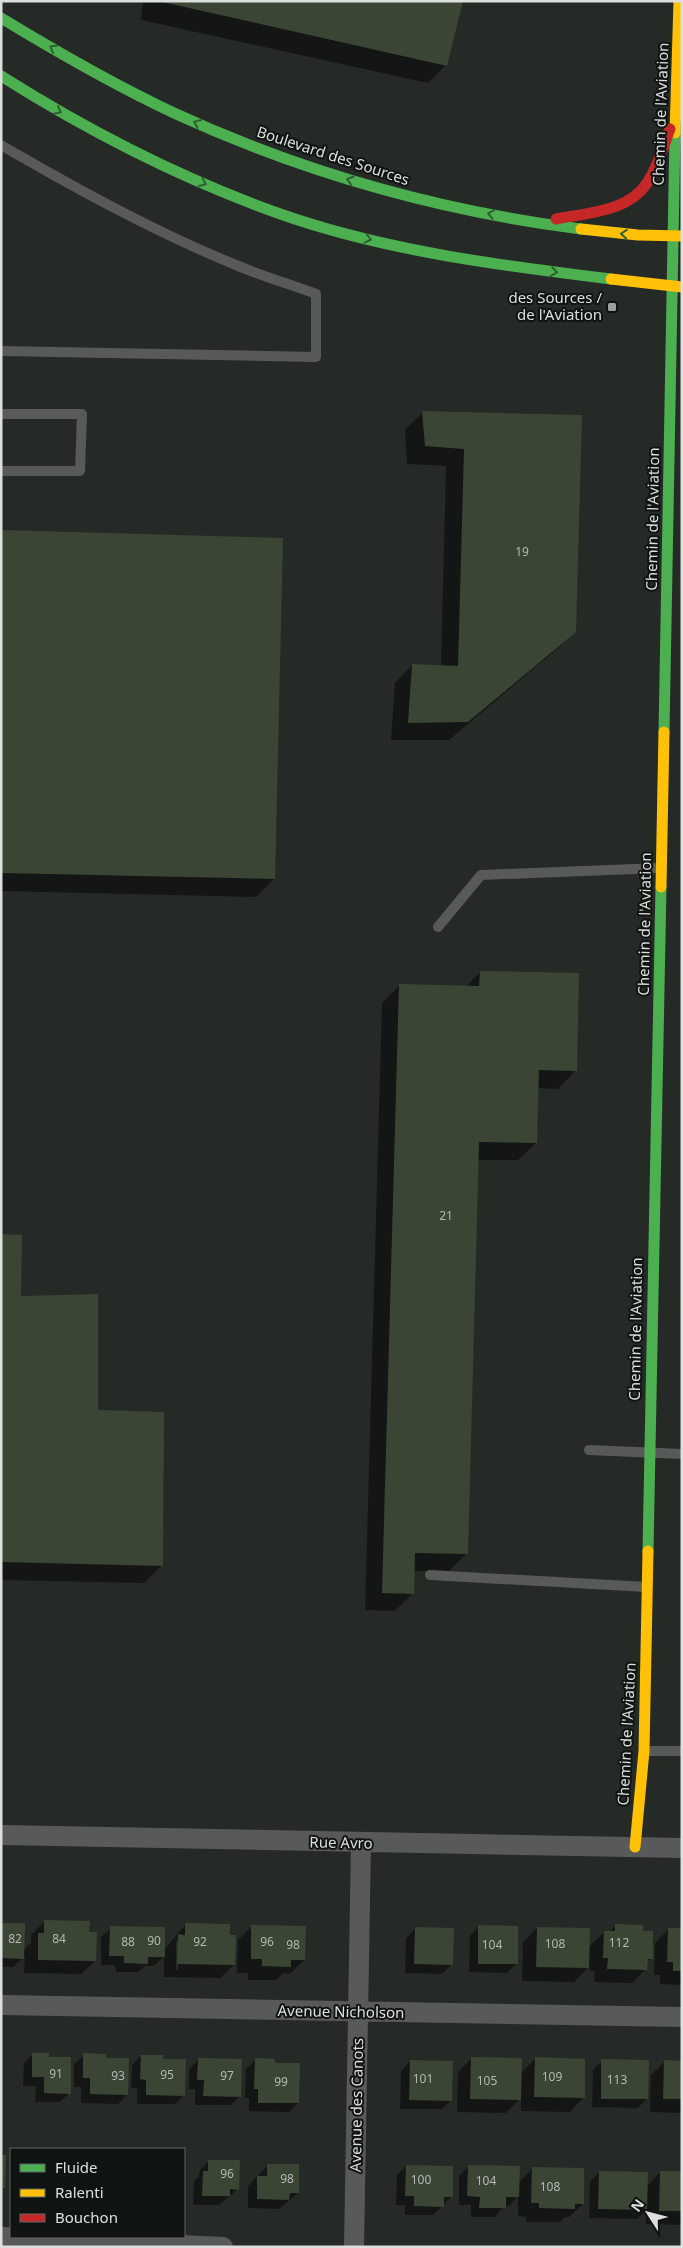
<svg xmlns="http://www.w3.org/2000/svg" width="683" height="2248" font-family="'Noto Sans',sans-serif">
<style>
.shadow{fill:#0007;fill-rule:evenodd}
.building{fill:#3b4534}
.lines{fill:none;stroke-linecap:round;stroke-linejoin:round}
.lane{stroke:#585a59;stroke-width:10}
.street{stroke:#585a59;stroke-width:20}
.fast{stroke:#4caf50;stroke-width:11}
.slow{stroke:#ffc107;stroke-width:11}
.jam{stroke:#c62828;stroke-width:11}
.oneway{stroke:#2e6130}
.poi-dot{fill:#9ba09d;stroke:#0f1311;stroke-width:2}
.labels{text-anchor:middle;stroke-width:4;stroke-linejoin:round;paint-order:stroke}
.number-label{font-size:12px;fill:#b3b9b3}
.street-label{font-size:15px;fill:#dbe0dd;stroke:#0f1311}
.poi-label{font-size:15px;fill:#dbe0dd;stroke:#0f1311;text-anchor:end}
</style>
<rect width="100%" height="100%" fill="#252a27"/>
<path class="shadow" d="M143,1H461L446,65L428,83L141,20Z
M423,412L581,416L575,631L557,649L449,740H391L395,683L412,665L441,666L446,466L407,464L405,430Z
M1,531L274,879L256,897L1,891Z
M480,972L575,1071L558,1089L537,1088L536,1143L518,1160H478L466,1554L449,1571H413V1593L395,1611L365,1610L382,1003L400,985L466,987Z
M1,1235L20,1297L97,1411L162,1565L144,1583L1,1580Z
M45,1921L88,1933L95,1961L81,1974L24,1973L25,1956L13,1967H1V1924L23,1951L31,1943V1935Z
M186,1924L229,1937L234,1965L220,1978L164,1977V1956L154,1966H145L138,1972H116L115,1965H101V1937L111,1928L164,1950ZM179,1939L178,1970H176V1942Z
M616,1925L641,1933L651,1958L646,1963V1969L632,1983L594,1982L595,1971H590V1966L574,1982L522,1981L523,1942L537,1928L588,1948L604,1932H609Z
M252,1926L304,1960L290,1974L283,1973L276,1980H248V1973H237L238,1940Z
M479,1926L516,1964L507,1973L469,1972L470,1936Z
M416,1928L452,1964L442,1974L405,1973L406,1938Z
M669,1929H682V1985L660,1984V1975H654L655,1943Z
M33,2054L48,2058L69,2093L60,2102H35L36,2086H23L24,2063Z
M84,2055L127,2095L118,2104L81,2103V2087H74V2064Z
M141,2056L162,2060L184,2095L175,2104H137V2088H131L132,2065Z
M472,2058L521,2073L535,2059L583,2098L570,2112L521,2111V2098L506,2113L457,2112L458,2072Z
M198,2060L240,2096L231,2105H195V2089H189V2069Z
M255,2060L274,2064L298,2103L289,2112L249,2111V2098H245L246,2069Z
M410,2061L451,2100L442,2109H400L401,2071Z
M602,2061L647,2098L638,2108L592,2107L593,2070Z
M664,2062H682V2113L650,2112L651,2075Z
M209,2161L238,2189L219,2205H193L194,2181L199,2176L200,2170Z
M268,2165L298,2193L279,2209L248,2208V2186Z
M406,2166L451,2197L433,2215H405V2205H396L397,2175Z
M469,2166L518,2183L533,2168L583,2204L569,2217H565L560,2222H526V2217L518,2216V2196L509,2206H504L495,2217H471V2205H459V2176Z
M599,2172L647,2186L660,2172H682V2225L646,2224V2210L637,2219L589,2218L590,2182Z"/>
<path class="building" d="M158,1H463L447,66Z
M422,411L582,415L576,632L468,722L408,723L412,664L458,666L464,449L425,446Z
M1,530L283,538L275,879L1,873Z
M480,971L579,973L577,1071L539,1070L537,1143L479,1142L468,1554L415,1553L414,1594L382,1593L399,984L479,986Z
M1,1234L22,1235L21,1296L98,1294V1410L164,1412L163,1566L1,1562Z
M44,1920L90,1921L89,1932H97L96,1961L38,1960V1933H44Z
M1,1923H25L24,1959L1,1958Z
M185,1923L230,1924V1935H236L235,1965L177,1964L178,1934L185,1935Z
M615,1924L643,1925V1931H653V1959H648L647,1970L607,1969L608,1958H603L604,1931H615Z
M251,1925L306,1926L305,1960H291V1967L262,1966V1959H251Z
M478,1925L518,1926V1964H478Z
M110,1926L165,1927V1957H148V1964L124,1963V1956H109Z
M415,1927L454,1928L453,1965L414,1964Z
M537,1927L590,1928L589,1968L536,1967Z
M668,1928H682V1971H673V1962H667Z
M32,2053H49V2057H71V2094L44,2093V2077H32Z
M83,2053L106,2054V2058H129L128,2095L90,2094V2078H83Z
M141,2055H163V2059H186L185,2096L146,2095V2080L140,2079Z
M471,2057L522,2058L521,2100L470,2099Z
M535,2057L585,2059V2098L534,2097Z
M198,2058L242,2059L241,2097L203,2096L204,2080H197Z
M255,2058L275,2059V2063H300L299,2103H258V2089H254Z
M601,2059L649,2060L648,2099H601Z
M410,2060L453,2061L452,2101L409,2100Z
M664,2060L682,2061V2099H663Z
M1,2155H6L5,2188H1Z
M208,2160H240L239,2190L230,2189V2196H202L203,2171H208Z
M267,2164H299V2193H290L289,2200L257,2199V2176H267Z
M406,2165L453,2166V2197H444V2207L414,2206V2196H405Z
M468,2165L520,2166L519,2197H506V2208H479L480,2197L467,2196Z
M532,2167L584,2168V2204H575V2209L539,2208V2203H531Z
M599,2171L648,2172L647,2210L598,2209Z
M660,2171H682V2211H659Z"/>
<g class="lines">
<path class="lane" d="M1,145C77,189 155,232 236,265C262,276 289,284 316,294V357L1,351
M1,414H82L80,471H1
M438,927L481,875L660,868
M589,1450L682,1454
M430,1575L646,1587
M645,1751H682"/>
<path class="street" d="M1,1835L682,1848
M1,2005L682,2017
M1,2237L223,2247
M354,2247L361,1843"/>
<path class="fast" d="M1,18C57,52 114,85 174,113C302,172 440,211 581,229
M1,76C93,134 189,183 292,218C394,252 504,266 611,279
M664,732L675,133
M648,1551L661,887"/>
<path class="slow" d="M675,133L679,1
M581,229L638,235L682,236
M611,279L682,287
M661,887L664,732
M635,1847L644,1751L648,1551"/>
<path class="jam" d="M556,219C587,213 628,212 647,183C658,167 663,147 670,129"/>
</g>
<defs><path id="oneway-chevron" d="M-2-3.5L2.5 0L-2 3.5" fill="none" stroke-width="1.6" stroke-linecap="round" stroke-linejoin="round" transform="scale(1.25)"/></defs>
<g class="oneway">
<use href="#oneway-chevron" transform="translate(53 48) rotate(-150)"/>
<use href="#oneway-chevron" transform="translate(58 111) rotate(29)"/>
<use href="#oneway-chevron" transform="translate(197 123) rotate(-156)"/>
<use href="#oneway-chevron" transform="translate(350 180) rotate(-163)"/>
<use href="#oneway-chevron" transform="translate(203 183) rotate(24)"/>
<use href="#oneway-chevron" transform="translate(491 214) rotate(-169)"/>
<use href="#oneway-chevron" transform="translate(624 234) rotate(-176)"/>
<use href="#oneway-chevron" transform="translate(368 239) rotate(14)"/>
<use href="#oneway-chevron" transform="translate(554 272) rotate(9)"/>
</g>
<rect class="poi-dot" x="607" y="302" width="10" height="10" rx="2.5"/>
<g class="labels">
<g class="number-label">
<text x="522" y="556">19</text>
<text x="446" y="1220">21</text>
<text x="15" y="1943">82</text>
<text x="59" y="1943">84</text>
<text x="154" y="1945">90</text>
<text x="128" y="1946">88</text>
<text x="200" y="1946">92</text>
<text x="267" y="1946">96</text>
<text x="619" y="1947">112</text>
<text x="555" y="1948">108</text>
<text x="293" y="1949">98</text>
<text x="492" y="1949">104</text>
<text x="56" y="2078">91</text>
<text x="167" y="2079">95</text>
<text x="118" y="2080">93</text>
<text x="227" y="2080">97</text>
<text x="552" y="2081">109</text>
<text x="423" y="2083">101</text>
<text x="617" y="2084">113</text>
<text x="487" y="2085">105</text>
<text x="281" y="2086">99</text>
<text x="227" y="2178">96</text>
<text x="287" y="2183">98</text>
<text x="421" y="2184">100</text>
<text x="486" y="2185">104</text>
<text x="550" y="2191">108</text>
</g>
<g class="street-label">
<text transform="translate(661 114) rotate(-88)" y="5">Chemin de l'Aviation</text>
<text transform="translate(333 156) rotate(18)" y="5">Boulevard des Sources</text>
<text transform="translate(653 519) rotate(-89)" y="5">Chemin de l'Aviation</text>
<text transform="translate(645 924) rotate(-89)" y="5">Chemin de l'Aviation</text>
<text transform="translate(636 1329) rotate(-89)" y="5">Chemin de l'Aviation</text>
<text transform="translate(627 1734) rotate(-87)" y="5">Chemin de l'Aviation</text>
<text transform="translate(341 1843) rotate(1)" y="5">Rue Avro</text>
<text transform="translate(341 2012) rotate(1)" y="5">Avenue Nicholson</text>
<text transform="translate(357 2105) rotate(-89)" y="5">Avenue des Canots</text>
</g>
<g class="poi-label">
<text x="602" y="303">des Sources /<tspan x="602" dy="17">de l'Aviation</tspan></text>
</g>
</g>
<rect width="683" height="2248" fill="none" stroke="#dbe0dd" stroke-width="5"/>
<rect x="10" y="2148" width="175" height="90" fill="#0f1311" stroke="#616563"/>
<rect x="20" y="2164" width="25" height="8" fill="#4caf50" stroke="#616563"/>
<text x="55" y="2173" font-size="15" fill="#dbe0dd">Fluide</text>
<rect x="20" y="2189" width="25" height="8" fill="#ffc107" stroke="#616563"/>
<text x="55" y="2198" font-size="15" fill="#dbe0dd">Ralenti</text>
<rect x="20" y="2214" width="25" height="8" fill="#c62828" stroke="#616563"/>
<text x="55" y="2223" font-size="15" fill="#dbe0dd">Bouchon</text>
<g transform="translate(648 2213) rotate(306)" stroke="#0f1311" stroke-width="4" paint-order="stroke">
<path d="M0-4L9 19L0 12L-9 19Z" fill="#dbe0dd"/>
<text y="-8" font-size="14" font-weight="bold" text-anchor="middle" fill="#dbe0dd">N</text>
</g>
</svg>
